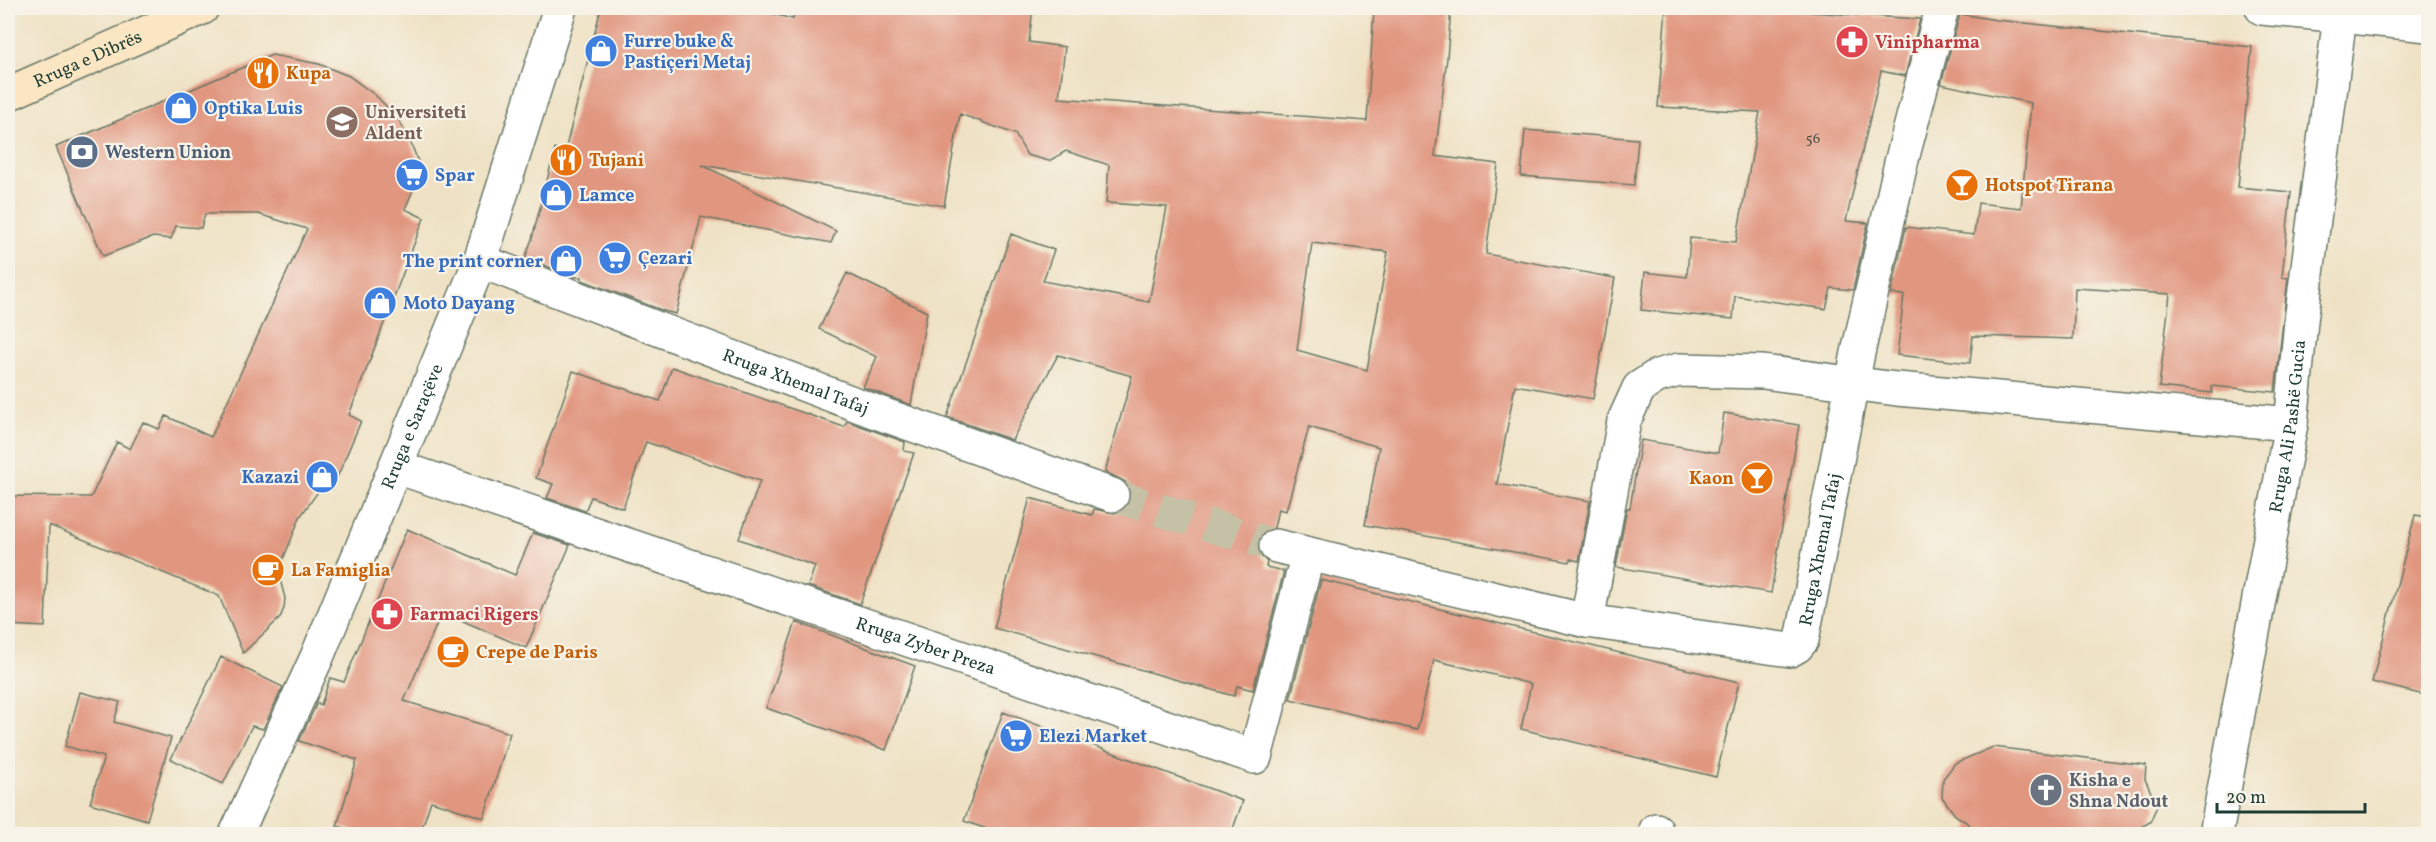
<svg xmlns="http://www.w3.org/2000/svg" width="2436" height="842" font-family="Vollkorn,serif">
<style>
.building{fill:#e1967f;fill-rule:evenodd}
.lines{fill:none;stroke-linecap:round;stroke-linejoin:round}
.minor-tunnel{stroke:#c5c1a7;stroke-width:33;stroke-dasharray:33 16;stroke-linecap:butt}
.minor-casing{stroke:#687766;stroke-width:36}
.secondary-casing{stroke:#687766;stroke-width:36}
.minor{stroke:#fff;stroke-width:33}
.secondary{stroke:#fbe6c3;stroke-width:33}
.labels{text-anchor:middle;stroke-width:4.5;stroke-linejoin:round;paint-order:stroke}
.number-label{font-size:15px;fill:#505347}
.shop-label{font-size:18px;font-weight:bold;fill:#366cbe;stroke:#f7f3e8;text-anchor:start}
.health-label{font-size:18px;font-weight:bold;fill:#be3a42;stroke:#f7f3e8;text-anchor:start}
.street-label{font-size:18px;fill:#1f3d34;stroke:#f7f3e8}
.food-label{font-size:18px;font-weight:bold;fill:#c56008;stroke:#f7f3e8;text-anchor:start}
.education-label{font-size:18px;font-weight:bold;fill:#785e54;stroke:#f7f3e8;text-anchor:start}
.service-label{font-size:18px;font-weight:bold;fill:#4e5e75;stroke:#f7f3e8;text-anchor:start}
.worship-label{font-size:18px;font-weight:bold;fill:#5b616d;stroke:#f7f3e8;text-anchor:start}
</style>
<rect width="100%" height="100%" fill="#f7f3e8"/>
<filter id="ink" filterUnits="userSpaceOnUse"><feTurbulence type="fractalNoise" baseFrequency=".0167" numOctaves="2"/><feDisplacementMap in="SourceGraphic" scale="12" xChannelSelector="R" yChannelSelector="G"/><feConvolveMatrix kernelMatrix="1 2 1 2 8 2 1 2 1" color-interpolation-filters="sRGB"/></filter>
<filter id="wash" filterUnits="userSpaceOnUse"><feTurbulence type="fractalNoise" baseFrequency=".008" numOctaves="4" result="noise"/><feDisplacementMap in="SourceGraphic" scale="24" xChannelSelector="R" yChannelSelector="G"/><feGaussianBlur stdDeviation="1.35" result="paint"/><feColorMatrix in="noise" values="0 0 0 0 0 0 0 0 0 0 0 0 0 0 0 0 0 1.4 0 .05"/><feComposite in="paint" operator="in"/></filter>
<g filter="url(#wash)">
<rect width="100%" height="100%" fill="#efe2c4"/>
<g id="blocks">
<path class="building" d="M601,8H749L793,19L796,8H1033L1029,42L1065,47L1059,98L1367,121L1374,8H1451L1447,58L1435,156L1498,164L1486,254L1615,278L1593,399L1515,385L1497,484L1590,501L1579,561L1570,559L1569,562L1365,525L1379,447L1309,427L1286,511L1278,509L1274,528L1263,533L1258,542V552L1267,562L1266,567L1284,571L1253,690L1237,686L1234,696L994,628L1030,498L1092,515L1094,509L1115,513L1124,510L1129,502L1130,492L1126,482L1105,472L1132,376L1058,355L1012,440L947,417L1011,234L1054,250L1043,281L1149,302L1167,207L1106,203L1109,165L1066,151L1049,161L1027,155L1015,134L960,114L944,206L702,165L836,231L831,243L701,217L676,314L664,311L582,280V277H575L525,258L532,239L555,149L565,151ZM1312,243L1388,252L1367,370L1297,350Z
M1666,8H1744L1920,19L1905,76L1881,71L1846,221L1868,223L1853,290L1831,288L1826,309L1735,296L1733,319L1641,310L1645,272L1687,277L1690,238L1736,242L1760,112L1658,107Z
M1960,14L1997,20L2252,47L2238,187L2291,192L2282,277L2288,278L2275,392L2212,386V393L2159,387L2170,294L2075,288L2073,339L1973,336L1970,363L1897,355L1904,295L1891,294L1906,227L1974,235L1978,203L2021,208L2031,103L1941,84Z
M272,55L319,64L349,76L375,95L397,117L410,141L419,164V176L405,209L424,218L349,415L361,421L332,489L322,486L300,517L278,572L285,598L284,608L280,618L243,653L219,596L49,525L45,627L8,625V496L91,497L117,442L130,449L143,422L159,429L166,416L211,437L307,229L258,214H205L201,228L176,226L171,239L153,237L103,256L56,147Z
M1525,130L1638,139L1634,185L1521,176Z
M847,273L927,312L911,405L863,387L877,357L819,329Z
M672,367L844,427L847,421L905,442L904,451L914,453L860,604L808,586L815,566L739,539L760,481L646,442L623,508L591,497L585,511L547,498L553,484L536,478L573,371L660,401Z
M1724,413L1799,425L1771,593L1616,567L1627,508H1630L1641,440L1718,453Z
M2415,515L2428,517V696L2372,682Z
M407,529L515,575L533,533L570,545L526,648L442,612L404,701L510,733L484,818L431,801L420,834H365L337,826L357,760L299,741L317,703L321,705L330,678L344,682Z
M1321,580L1739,682L1716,777L1521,729L1531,684L1434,660L1417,730L1290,699Z
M796,622L915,666L886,750L766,708Z
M221,657L283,687L263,729L252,726L223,784L171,759Z
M80,692L120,702L114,722L171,738L147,820L90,803L104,757L65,746Z
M1003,712L1243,801L1231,834H1001L964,821Z
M1993,747L2146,765L2145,779L2157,806L2150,822L2129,834H1969V824L1955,815L1942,797L1943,779L1955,763Z"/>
</g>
</g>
<g filter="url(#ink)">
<use href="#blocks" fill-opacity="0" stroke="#687766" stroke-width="1.5"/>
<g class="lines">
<path class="minor-tunnel" d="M1112,495L1276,546"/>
<defs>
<g id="minor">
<path d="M2262,8L2428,25"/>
<path id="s1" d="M480,261L876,412L1112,495"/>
<path id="s2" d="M397,467L1255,757L1308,554"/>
<path id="s3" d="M1276,546L1587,621L1790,650L1797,646L1802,640L1858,353L1901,163L1942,8"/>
<path d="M1587,621L1624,421L1639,388L1657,376L1679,370L1763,372L1897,389L2291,424"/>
<path id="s4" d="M236,834L317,657L480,261L560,8"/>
<path d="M1655,834L1656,830"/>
<path id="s5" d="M2216,834L2291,424L2301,321L2340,16"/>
</g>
<g id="secondary">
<path id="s6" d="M8,94L202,8"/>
</g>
</defs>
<use href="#minor" class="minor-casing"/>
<use href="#secondary" class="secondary-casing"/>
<use href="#minor" class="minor"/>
<use href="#secondary" class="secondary"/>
</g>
</g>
<defs>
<symbol id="pharmacy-disc" viewBox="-11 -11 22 22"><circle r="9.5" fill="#e0444e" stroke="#f7f3e8"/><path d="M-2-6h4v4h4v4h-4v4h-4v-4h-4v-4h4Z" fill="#fff"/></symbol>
<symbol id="shop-disc" viewBox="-11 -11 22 22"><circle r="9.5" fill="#3f7fe0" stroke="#f7f3e8"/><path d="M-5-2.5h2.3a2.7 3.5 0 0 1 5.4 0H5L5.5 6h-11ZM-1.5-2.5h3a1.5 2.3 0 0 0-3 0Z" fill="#fff"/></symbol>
<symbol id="restaurant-disc" viewBox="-11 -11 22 22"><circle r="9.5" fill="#e8710a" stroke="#f7f3e8"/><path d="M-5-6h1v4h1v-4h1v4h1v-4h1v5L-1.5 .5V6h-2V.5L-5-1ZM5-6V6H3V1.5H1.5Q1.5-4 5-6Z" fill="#fff"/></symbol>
<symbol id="university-disc" viewBox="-11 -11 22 22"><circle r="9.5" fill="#8d6e63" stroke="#f7f3e8"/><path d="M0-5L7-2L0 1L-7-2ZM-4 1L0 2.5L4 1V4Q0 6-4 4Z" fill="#fff"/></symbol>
<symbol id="bank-disc" viewBox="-11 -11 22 22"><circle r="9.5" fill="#5c6f8a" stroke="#f7f3e8"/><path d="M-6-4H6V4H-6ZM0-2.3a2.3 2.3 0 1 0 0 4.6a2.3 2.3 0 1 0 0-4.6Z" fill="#fff"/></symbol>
<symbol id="supermarket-disc" viewBox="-11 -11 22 22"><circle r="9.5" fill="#3f7fe0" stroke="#f7f3e8"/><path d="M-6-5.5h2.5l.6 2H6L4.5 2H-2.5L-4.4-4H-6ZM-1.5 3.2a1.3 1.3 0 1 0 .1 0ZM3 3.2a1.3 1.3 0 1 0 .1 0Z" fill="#fff"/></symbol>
<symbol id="bar-disc" viewBox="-11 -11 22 22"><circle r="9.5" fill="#e8710a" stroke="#f7f3e8"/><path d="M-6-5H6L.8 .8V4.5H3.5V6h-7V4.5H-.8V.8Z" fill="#fff"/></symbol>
<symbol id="cafe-disc" viewBox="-11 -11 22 22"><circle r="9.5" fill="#e8710a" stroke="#f7f3e8"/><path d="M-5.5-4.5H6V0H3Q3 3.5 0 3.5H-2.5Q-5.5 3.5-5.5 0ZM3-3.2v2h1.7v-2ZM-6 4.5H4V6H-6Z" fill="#fff"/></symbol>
<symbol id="church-disc" viewBox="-11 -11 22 22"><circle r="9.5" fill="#6b7280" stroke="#f7f3e8"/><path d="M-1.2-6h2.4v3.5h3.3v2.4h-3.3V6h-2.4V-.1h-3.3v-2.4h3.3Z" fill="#fff"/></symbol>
</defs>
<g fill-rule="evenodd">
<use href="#pharmacy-disc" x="1833" y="23" width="38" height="38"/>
<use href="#shop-disc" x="582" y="32" width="38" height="38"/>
<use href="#restaurant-disc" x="244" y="54" width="38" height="38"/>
<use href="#shop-disc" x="162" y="89" width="38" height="38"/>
<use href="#university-disc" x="323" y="103" width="38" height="38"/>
<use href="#bank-disc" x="63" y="133" width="38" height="38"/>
<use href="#restaurant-disc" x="547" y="141" width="38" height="38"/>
<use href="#supermarket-disc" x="393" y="156" width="38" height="38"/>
<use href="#bar-disc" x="1943" y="166" width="38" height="38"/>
<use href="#shop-disc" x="537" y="176" width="38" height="38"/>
<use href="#supermarket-disc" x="596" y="239" width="38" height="38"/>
<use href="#shop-disc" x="547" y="242" width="38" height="38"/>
<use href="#shop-disc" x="361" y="284" width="38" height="38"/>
<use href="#shop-disc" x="303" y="458" width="38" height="38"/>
<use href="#bar-disc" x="1738" y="459" width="38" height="38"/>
<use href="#cafe-disc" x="249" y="551" width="38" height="38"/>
<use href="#pharmacy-disc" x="368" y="595" width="38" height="38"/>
<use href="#cafe-disc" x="434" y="633" width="38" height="38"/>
<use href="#supermarket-disc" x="997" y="717" width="38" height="38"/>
<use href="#church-disc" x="2027" y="771" width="38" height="38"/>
</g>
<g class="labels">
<g class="number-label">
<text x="1813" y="143">56</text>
</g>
<g class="shop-label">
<text x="624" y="47">Furre buke &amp;<tspan x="624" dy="21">Pastiçeri Metaj</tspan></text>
<text x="204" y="114">Optika Luis</text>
<text x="435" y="181">Spar</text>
<text x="579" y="201">Lamce</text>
<text x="638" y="264">Çezari</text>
<text x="543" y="267" text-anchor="end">The print corner</text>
<text x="403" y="309">Moto Dayang</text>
<text x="299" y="483" text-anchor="end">Kazazi</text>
<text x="1039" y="742">Elezi Market</text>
</g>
<g class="health-label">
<text x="1875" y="48">Vinipharma</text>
<text x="410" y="620">Farmaci Rigers</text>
</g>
<g class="street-label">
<text dy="6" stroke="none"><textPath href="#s6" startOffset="87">Rruga e Dibrës</textPath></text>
<text dy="6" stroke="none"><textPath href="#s1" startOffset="338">Rruga Xhemal Tafaj</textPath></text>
<text dy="6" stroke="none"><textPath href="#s5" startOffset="414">Rruga Ali Pashë Gucia</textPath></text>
<text dy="6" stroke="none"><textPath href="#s4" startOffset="444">Rruga e Saraçëve</textPath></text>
<text dy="6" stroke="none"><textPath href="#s3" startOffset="633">Rruga Xhemal Tafaj</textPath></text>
<text dy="6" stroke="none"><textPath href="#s2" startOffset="558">Rruga Zyber Preza</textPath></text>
</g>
<g class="food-label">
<text x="286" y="79">Kupa</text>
<text x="589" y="166">Tujani</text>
<text x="1985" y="191">Hotspot Tirana</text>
<text x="1734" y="484" text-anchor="end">Kaon</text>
<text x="291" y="576">La Famiglia</text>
<text x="476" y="658">Crepe de Paris</text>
</g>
<g class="education-label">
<text x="365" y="118">Universiteti<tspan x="365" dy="21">Aldent</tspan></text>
</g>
<g class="service-label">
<text x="105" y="158">Western Union</text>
</g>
<g class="worship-label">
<text x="2069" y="786">Kisha e<tspan x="2069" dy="21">Shna Ndout</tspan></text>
</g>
</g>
<rect width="2436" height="842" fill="none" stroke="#f7f3e8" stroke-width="30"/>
<path d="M2217 803v9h148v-9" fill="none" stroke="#1f3d34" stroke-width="3"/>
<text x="2226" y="803" font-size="18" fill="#1f3d34" stroke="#f7f3e8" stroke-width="4.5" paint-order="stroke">20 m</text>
</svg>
